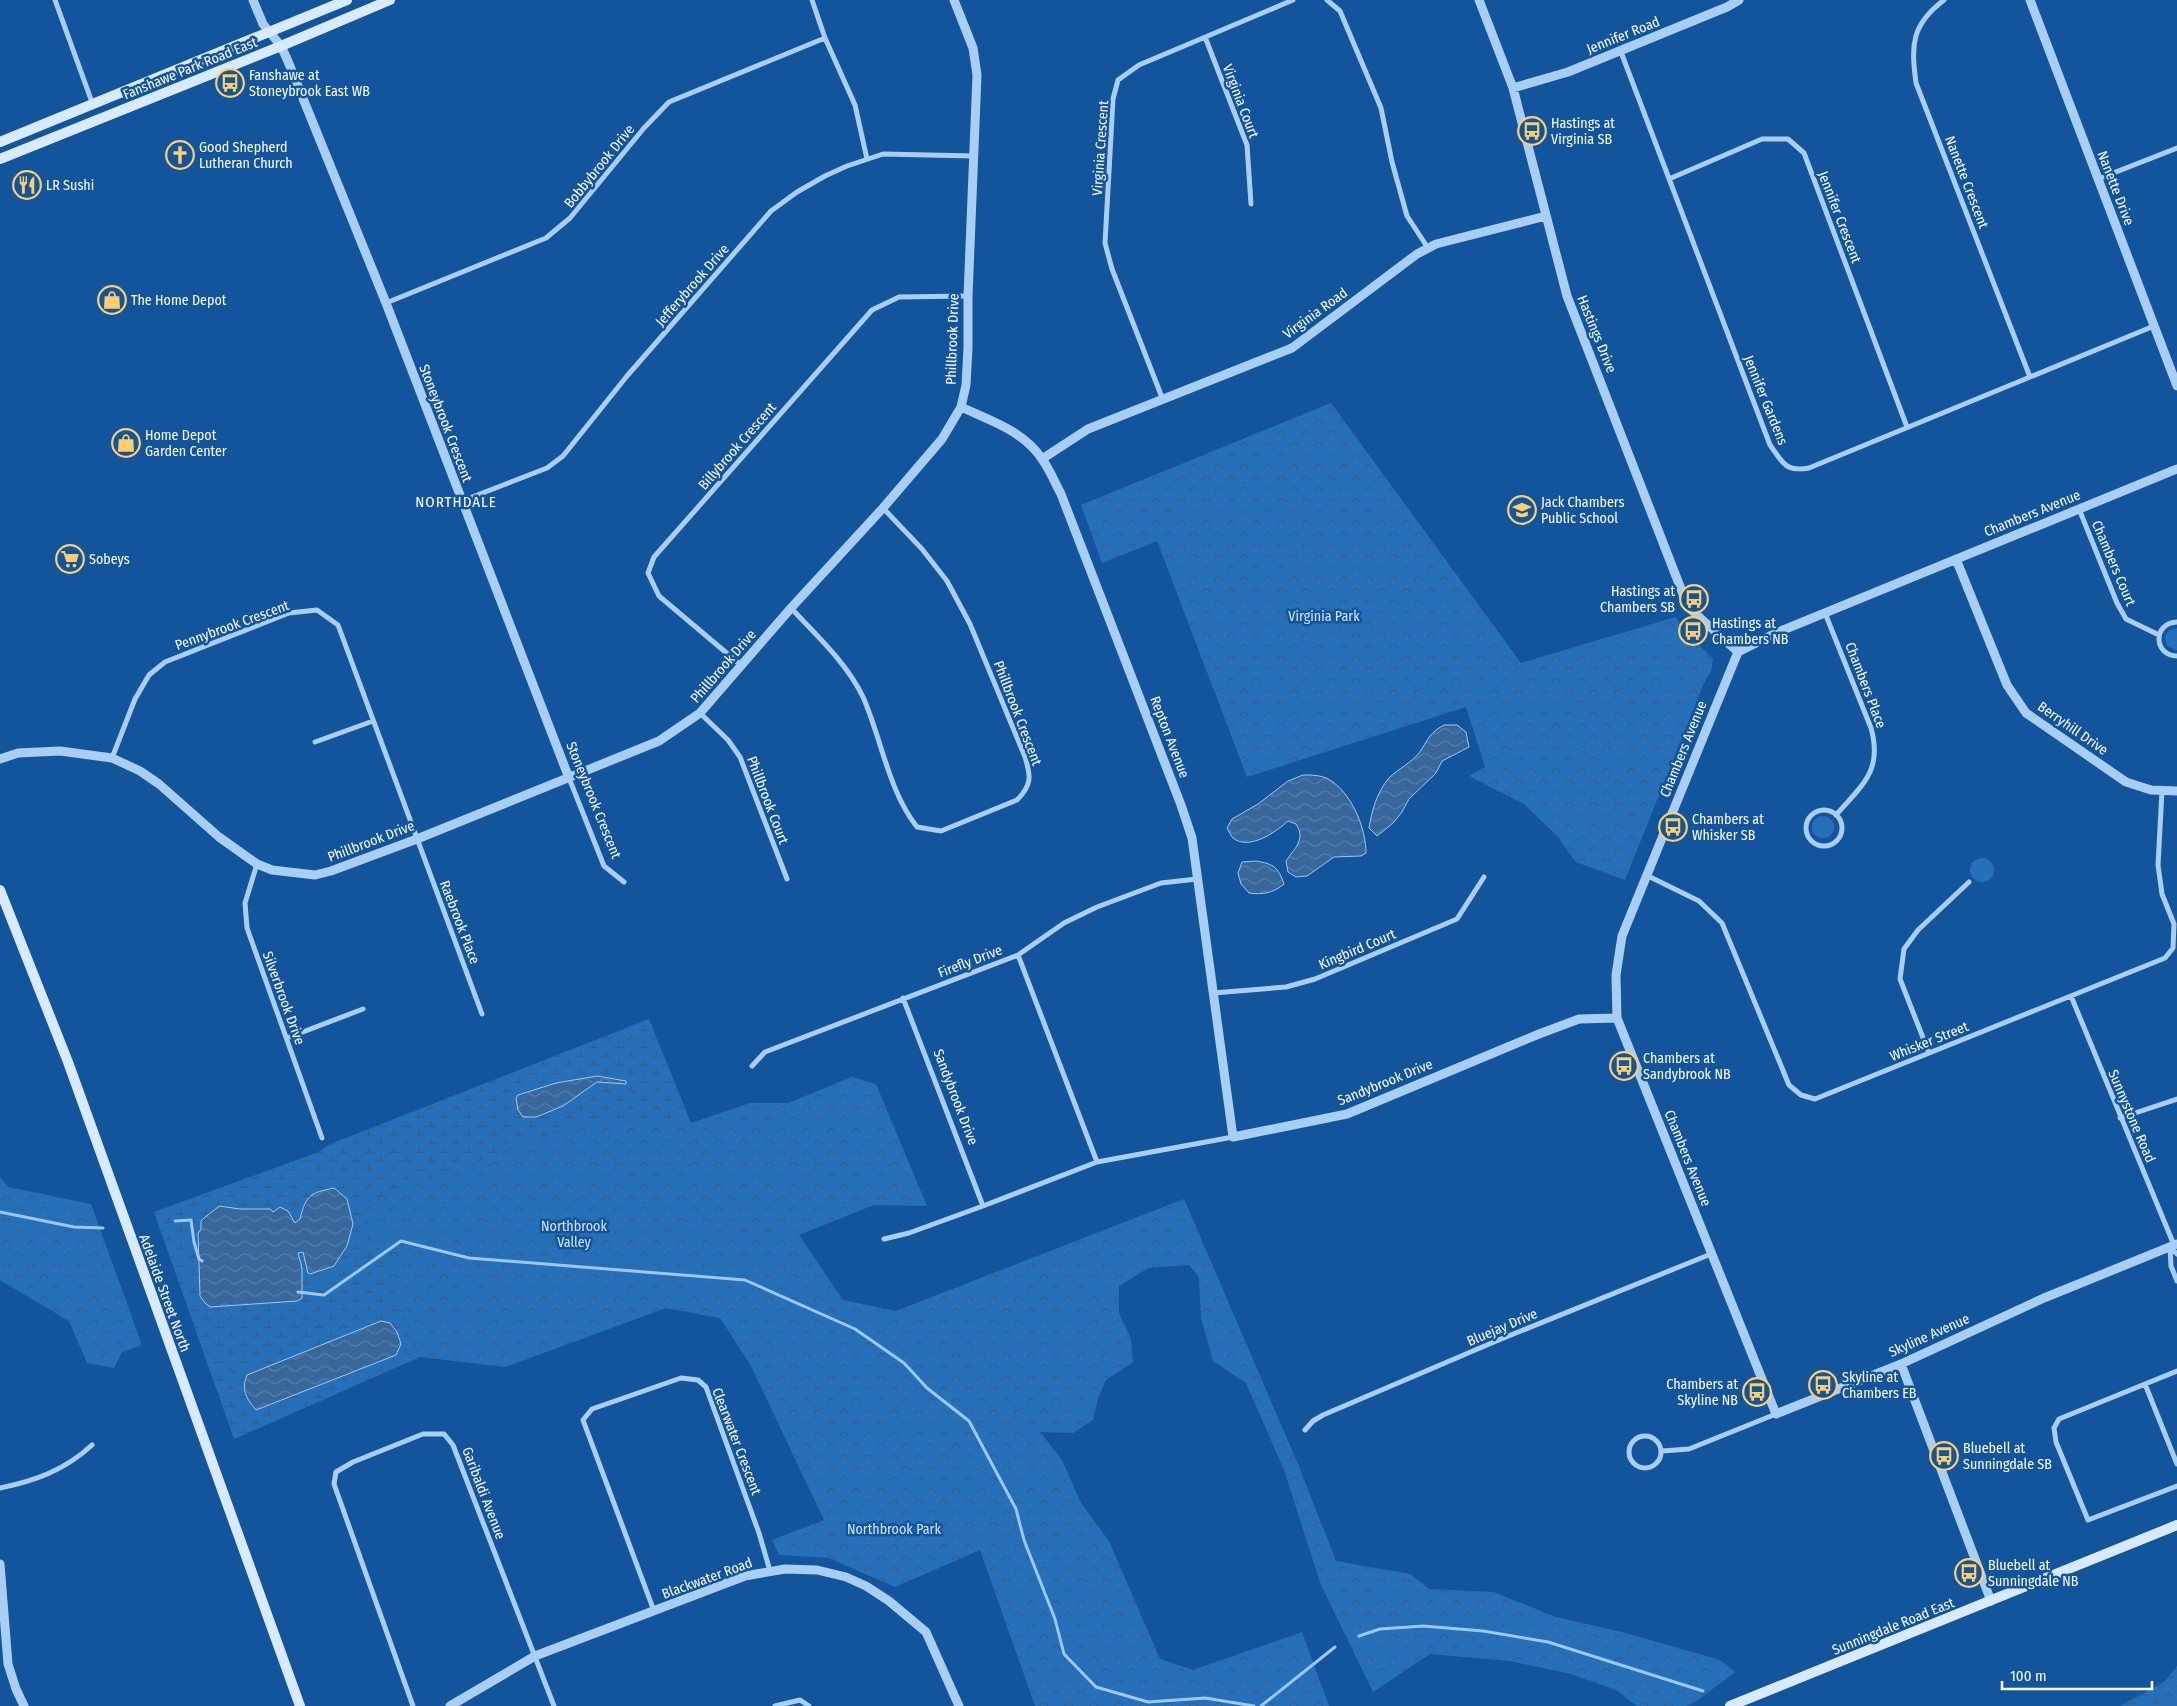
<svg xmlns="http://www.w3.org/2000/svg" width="2177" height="1706" font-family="'Fira Sans Condensed',sans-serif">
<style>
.green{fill:#2670ba}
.forest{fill:url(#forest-crowns)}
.wetland{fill:url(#wetland-marsh)}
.water{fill:url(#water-waves);stroke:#9ac9f7}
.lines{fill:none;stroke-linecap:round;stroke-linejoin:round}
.stream{stroke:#9ac9f7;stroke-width:3}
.minor{stroke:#a8cef4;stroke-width:5}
.tertiary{stroke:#a8cef4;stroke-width:9}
.secondary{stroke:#d8eafd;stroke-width:10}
.labels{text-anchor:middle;stroke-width:5;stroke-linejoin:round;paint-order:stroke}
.street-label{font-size:14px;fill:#fff;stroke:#13559c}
.poi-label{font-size:14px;fill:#fff;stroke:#13559c;text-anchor:start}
.park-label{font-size:14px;fill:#d1e7fd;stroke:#13559c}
.neighbourhood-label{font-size:15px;letter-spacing:1px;fill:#fff;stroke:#13559c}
</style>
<defs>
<pattern id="forest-crowns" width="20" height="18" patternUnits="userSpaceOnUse" patternTransform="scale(1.25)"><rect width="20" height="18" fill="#2670ba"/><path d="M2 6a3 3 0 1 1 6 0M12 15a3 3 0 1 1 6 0" fill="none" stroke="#3b5c7e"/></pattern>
<pattern id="wetland-marsh" width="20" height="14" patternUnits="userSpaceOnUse" patternTransform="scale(1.25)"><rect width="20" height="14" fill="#2670ba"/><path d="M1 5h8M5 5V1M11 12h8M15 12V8" fill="none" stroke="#3b5c7e"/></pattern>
<pattern id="water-waves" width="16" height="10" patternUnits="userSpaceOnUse" patternTransform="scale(1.25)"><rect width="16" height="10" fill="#38679b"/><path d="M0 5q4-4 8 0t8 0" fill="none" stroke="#567eaa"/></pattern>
</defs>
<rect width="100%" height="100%" fill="#13559c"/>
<path class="green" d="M2177,628V650H2176L2167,646L2165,638L2168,631Z
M1812 827a11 11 0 1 1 22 0a11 11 0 1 1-22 0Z
M1970 870a12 12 0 1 1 24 0a12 12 0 1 1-24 0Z"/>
<path class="forest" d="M1331,403L1521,663L1676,617L1683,629L1713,659L1711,671L1704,683L1625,880L1576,862L1556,835L1524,804L1469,776L1485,767L1466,707L1247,777L1157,541L1102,563L1081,505Z
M852,1077L876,1084L927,1206L874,1205L799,1235L843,1300L896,1311L1184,1199L1298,1464L1336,1561L1410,1574L1429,1589L1493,1592L1556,1617L1626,1633L1720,1660L1735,1672L1694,1703L1686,1706H1637L1616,1690L1571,1674L1510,1661L1430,1654L1373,1692L1321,1585L1284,1470L1246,1383L1213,1361L1201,1318L1199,1277L1189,1265L1148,1268L1119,1286V1313L1131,1339L1133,1362L1106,1380L1098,1398L1093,1420L1073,1433L1040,1432L1062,1460L1081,1503L1109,1541L1160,1659L1193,1670L1302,1632L1329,1706H1035L980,1550L895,1587L829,1558L779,1555L772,1540L824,1520L750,1364L720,1318L666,1308L505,1367L420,1357L361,1204L584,1122L691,1123L750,1103H788Z
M0,1177L8,1187L91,1204L142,1345L122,1352L114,1368L87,1363L69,1321L0,1280Z"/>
<path class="wetland" d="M649,1019L691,1123L584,1122L362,1204L420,1357L234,1439L154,1212L316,1153L333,1143Z
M2177,1666V1706H2120L2164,1682Z"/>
<path class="water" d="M1444,725H1457L1466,732L1469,747L1442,761L1436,773L1409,799L1402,812L1393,823L1377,836L1369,828C1372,810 1377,792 1389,778C1398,769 1411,763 1419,753C1428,740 1429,733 1444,725Z
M1303,775C1314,775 1324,775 1333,782C1353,797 1366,829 1366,853L1361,856L1334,857L1307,876L1296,877L1288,872L1286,861C1295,848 1306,839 1296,824L1288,821C1276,832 1249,851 1233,838C1231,836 1228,830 1227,828L1232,819L1258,804L1288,781Z
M1256,861C1274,864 1278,867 1284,884C1273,893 1263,895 1249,893L1241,884L1238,873L1242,862Z
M597,1076L626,1081V1084L597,1082L563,1106L536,1117H523L518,1110L516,1098L518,1095L556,1083Z
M334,1188L347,1199L353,1224L347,1246L334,1266L310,1274L308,1273L303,1252L298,1253L302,1268V1298L297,1301L210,1307L205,1303L200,1296L198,1233L201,1229V1221C206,1215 213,1212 219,1206L240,1209H270L273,1212L280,1207L288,1211L295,1223L300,1219C306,1195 310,1193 334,1188Z
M381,1321L390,1323L397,1332L401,1344L396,1355L256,1410C246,1398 241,1390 247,1375Z"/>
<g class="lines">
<path class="stream" d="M0,1212L74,1227L103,1228
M175,1221L191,1220L194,1242L199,1259L202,1261
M298,1292L324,1295L401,1241L469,1258L745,1280L855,1329L904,1363L927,1388L969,1421L1016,1509L1024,1540L1055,1619L1064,1654L1096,1687L1148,1702L1205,1698L1254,1706
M1359,1636L1380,1629L1423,1626L1483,1631L1548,1642L1703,1691
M1261,1706L1335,1647"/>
<path class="minor" d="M55,0L93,105
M812,0L825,38L855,105L867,159
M1327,0L1340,11L1381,108L1392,162L1407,216L1428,248
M1944,0C1911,25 1911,45 1916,83L2030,377
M1205,37L1247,145L1251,204
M1621,52L1770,445C1783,463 1785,472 1809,468L2154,326
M1669,179L1762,139H1788L1804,153L1907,427
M2098,179L2177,148
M386,303L546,238L570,218L644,128L669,102L825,38
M1163,400L1112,269L1105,243L1113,99L1118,80L1139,65L1293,0
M462,501L547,468L563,456L627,376L771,211L797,192L825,176L847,166L883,154L974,156
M2079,509L2117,603L2126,619L2159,635
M791,608C816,635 847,663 863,697C882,740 888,790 917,827L941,831L1017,800C1032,785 1031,776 1025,757L970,624L947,581L922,549L883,508
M1825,613L1871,728C1883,771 1862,785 1836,815
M2177,622C2153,623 2153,655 2177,656
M742,666L659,596L648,573L654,557L872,310L899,297L968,296
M700,713L728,740L740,757L787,879
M315,742L373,721
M112,758L135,699L149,675L165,662L289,613L317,610L338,625L482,1014
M569,778L604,866L624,882
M1806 828a18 18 0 1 1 36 0a18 18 0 1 1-36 0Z
M257,864L245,903L247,928L322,1138
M1646,875L1699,901L1722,923L1789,1085L1801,1095L1815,1099L2165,958L2173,948L2174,924L2162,894L2158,865L2162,791
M1018,955L1097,1162
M1213,993L1286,987L1315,979L1457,919L1484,877
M2071,996L2174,1245
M903,998L983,1206
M287,1038L363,1009
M1929,1053L1900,979L1904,949L1918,930L1969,882
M752,1066L765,1052L1018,955L1064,923L1097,907L1161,883L1197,879
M2120,1118L2177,1099
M884,1239L909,1233L983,1206L1097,1162L1233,1137
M2170,1247L2171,1266L2177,1281
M2170,1247L2177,1254
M2177,1371L2059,1419L2054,1428L2056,1442L2088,1520L2177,1486
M2145,1384L2177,1464
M1305,1430L1313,1421L1323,1415L1501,1339L1711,1254
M1629 1452a16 16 0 1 1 32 0a16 16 0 1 1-32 0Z
M1662,1451L1689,1449L1776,1414
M0,1488C35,1481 65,1470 92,1445
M654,1611L583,1420L592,1409L681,1378L698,1380L706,1387L759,1533L770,1571
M413,1706L334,1484L336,1472L353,1462L423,1434H444L453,1445L554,1706
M775,1706L800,1700L809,1706"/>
<path class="tertiary" d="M253,0L263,24L281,46L287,59L386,303L569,778
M1479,0L1513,88L1567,296L1688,607L1738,652
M2030,0L2177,386
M1513,88L1568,72L1727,7L1739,0
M961,407C989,420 1024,431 1042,459C1050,470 1055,483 1061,494L1181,805L1192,838L1233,1137L1347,1114L1539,1034L1579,1019L1617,1018
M1042,459L1088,429L1292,348L1417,254L1436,244L1546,216
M2177,469L1776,633L1738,652L1622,936L1616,975L1617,1018L1776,1414L1901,1364L2044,1298L2177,1244
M1956,559L2007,685L2026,713L2126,782L2151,790L2177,791
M0,759L18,753L60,751L112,758L140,771L159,784L219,837L257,864L272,870L315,875L331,871L417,839L659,741L700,713L791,608L883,508L942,439L961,407L966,385L968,348V296L977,75L973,48L954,0
M1901,1364L1991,1601
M0,1564L8,1664L16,1689L24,1706
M450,1706L535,1656L745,1576L785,1569L817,1570L846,1577L866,1586L889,1601L926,1632L959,1706"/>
<path class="secondary" d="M0,142L347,0
M0,159L281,46L390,0
M0,890L68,1062L300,1706
M1730,1706L2177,1525"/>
</g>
<defs>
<symbol id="bus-ring" viewBox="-11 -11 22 22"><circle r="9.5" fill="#13559c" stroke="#ffce6b" stroke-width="1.5"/><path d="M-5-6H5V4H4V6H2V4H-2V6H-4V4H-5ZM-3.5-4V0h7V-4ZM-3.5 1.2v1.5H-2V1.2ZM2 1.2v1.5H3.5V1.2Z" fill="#ffce6b"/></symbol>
<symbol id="church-ring" viewBox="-11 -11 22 22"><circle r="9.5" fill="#13559c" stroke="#ffce6b" stroke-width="1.5"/><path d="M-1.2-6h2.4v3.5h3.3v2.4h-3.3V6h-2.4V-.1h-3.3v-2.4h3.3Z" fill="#ffce6b"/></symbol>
<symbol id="restaurant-ring" viewBox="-11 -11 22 22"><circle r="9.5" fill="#13559c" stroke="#ffce6b" stroke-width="1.5"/><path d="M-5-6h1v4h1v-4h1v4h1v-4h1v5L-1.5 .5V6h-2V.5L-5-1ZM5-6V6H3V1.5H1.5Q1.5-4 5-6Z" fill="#ffce6b"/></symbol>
<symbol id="shop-ring" viewBox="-11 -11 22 22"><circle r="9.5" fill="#13559c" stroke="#ffce6b" stroke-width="1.5"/><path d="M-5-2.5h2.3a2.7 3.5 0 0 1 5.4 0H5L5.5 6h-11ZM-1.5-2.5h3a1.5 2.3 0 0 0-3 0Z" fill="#ffce6b"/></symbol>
<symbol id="school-ring" viewBox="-11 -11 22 22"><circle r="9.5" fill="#13559c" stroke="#ffce6b" stroke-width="1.5"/><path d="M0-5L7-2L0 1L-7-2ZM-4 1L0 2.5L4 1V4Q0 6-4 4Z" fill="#ffce6b"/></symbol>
<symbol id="supermarket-ring" viewBox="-11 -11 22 22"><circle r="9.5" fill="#13559c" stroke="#ffce6b" stroke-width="1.5"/><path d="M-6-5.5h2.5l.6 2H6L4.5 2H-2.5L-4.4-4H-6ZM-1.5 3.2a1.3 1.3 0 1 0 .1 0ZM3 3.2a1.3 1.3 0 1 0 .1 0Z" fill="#ffce6b"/></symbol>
</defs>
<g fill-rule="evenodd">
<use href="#bus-ring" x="214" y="67" width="32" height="32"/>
<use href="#bus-ring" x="1516" y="115" width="32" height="32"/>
<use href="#church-ring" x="164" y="139" width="32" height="32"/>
<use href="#restaurant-ring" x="11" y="169" width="32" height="32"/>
<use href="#shop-ring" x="96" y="284" width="32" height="32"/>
<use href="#shop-ring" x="110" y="427" width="32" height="32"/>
<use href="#school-ring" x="1506" y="494" width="32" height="32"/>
<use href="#supermarket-ring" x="54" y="543" width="32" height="32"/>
<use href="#bus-ring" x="1678" y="583" width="32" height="32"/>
<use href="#bus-ring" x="1677" y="615" width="32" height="32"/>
<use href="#bus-ring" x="1657" y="811" width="32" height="32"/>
<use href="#bus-ring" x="1608" y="1050" width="32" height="32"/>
<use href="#bus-ring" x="1807" y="1369" width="32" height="32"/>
<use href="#bus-ring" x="1741" y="1376" width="32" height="32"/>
<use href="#bus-ring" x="1928" y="1440" width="32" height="32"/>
<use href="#bus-ring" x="1953" y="1557" width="32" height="32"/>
</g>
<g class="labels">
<g class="street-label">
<text transform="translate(1623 35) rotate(-22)" y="5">Jennifer Road</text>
<text transform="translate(190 68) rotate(-22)" y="5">Fanshawe Park Road East</text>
<text transform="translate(1241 101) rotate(69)" y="5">Virginia Court</text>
<text transform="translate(1100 148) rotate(-86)" y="5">Virginia Crescent</text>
<text transform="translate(599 166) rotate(-51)" y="5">Bobbybrook Drive</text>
<text transform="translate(1967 182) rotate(69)" y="5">Nanette Crescent</text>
<text transform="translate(2116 188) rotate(69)" y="5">Nanette Drive</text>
<text transform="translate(1840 217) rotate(69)" y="5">Jennifer Crescent</text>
<text transform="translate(692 285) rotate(-49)" y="5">Jefferybrook Drive</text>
<text transform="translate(1315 313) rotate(-36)" y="5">Virginia Road</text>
<text transform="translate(1597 334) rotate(68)" y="5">Hastings Drive</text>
<text transform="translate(952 339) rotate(-88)" y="5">Phillbrook Drive</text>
<text transform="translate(1766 400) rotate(68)" y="5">Jennifer Gardens</text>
<text transform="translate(446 423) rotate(69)" y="5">Stoneybrook Crescent</text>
<text transform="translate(737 446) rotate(-49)" y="5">Billybrook Crescent</text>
<text transform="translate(2032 513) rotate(-22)" y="5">Chambers Avenue</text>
<text transform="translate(2114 563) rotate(67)" y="5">Chambers Court</text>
<text transform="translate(232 625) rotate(-20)" y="5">Pennybrook Crescent</text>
<text transform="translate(723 666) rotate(-49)" y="5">Phillbrook Drive</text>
<text transform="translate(1866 685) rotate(69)" y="5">Chambers Place</text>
<text transform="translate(1018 713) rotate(69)" y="5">Phillbrook Crescent</text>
<text transform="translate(2073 728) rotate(35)" y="5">Berryhill Drive</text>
<text transform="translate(1170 737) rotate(69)" y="5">Repton Avenue</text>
<text transform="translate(1683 749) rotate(-68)" y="5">Chambers Avenue</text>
<text transform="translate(594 800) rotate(68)" y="5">Stoneybrook Crescent</text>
<text transform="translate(768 800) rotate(69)" y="5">Phillbrook Court</text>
<text transform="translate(371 841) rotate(-21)" y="5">Phillbrook Drive</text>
<text transform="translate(460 922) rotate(69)" y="5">Raebrook Place</text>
<text transform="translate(1357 949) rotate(-23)" y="5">Kingbird Court</text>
<text transform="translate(970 961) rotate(-21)" y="5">Firefly Drive</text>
<text transform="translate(284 998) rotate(70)" y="5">Silverbrook Drive</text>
<text transform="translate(1929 1041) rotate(-22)" y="5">Whisker Street</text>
<text transform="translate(1385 1082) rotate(-22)" y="5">Sandybrook Drive</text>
<text transform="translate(956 1097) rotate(69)" y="5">Sandybrook Drive</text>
<text transform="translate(2132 1116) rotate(67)" y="5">Sunnystone Road</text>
<text transform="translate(1688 1158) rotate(68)" y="5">Chambers Avenue</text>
<text transform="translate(165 1293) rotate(70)" y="5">Adelaide Street North</text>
<text transform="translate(1502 1327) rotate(-23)" y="5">Bluejay Drive</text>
<text transform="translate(1929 1335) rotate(-24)" y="5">Skyline Avenue</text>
<text transform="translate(737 1441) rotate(69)" y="5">Clearwater Crescent</text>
<text transform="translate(484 1493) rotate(69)" y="5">Garibaldi Avenue</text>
<text transform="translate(707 1578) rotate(-20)" y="5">Blackwater Road</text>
<text transform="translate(1893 1626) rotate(-22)" y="5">Sunningdale Road East</text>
</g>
<g class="poi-label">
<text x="249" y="80">Fanshawe at<tspan x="249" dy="16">Stoneybrook East WB</tspan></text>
<text x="1551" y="128">Hastings at<tspan x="1551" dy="16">Virginia SB</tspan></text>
<text x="199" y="152">Good Shepherd<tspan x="199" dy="16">Lutheran Church</tspan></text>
<text x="46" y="190">LR Sushi</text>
<text x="131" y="305">The Home Depot</text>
<text x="145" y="440">Home Depot<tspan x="145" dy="16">Garden Center</tspan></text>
<text x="1541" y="507">Jack Chambers<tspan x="1541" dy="16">Public School</tspan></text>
<text x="89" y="564">Sobeys</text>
<text x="1675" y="596" text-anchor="end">Hastings at<tspan x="1675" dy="16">Chambers SB</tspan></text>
<text x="1712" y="628">Hastings at<tspan x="1712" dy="16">Chambers NB</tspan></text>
<text x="1692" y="824">Chambers at<tspan x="1692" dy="16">Whisker SB</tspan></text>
<text x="1643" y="1063">Chambers at<tspan x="1643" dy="16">Sandybrook NB</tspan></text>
<text x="1842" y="1382">Skyline at<tspan x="1842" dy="16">Chambers EB</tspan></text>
<text x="1738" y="1389" text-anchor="end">Chambers at<tspan x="1738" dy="16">Skyline NB</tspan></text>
<text x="1963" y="1453">Bluebell at<tspan x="1963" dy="16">Sunningdale SB</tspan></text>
<text x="1988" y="1570">Bluebell at<tspan x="1988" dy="16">Sunningdale NB</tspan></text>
</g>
<g class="park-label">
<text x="1324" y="621">Virginia Park</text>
<text x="574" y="1231">Northbrook<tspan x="574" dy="16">Valley</tspan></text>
<text x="894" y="1534">Northbrook Park</text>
</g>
<g class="neighbourhood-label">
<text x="456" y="507">NORTHDALE</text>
</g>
</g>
<path d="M2002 1681v8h150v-8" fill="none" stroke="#ffffff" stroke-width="2.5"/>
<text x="2010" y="1681" font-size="15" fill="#ffffff" stroke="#13559c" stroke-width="4" paint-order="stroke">100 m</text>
</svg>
